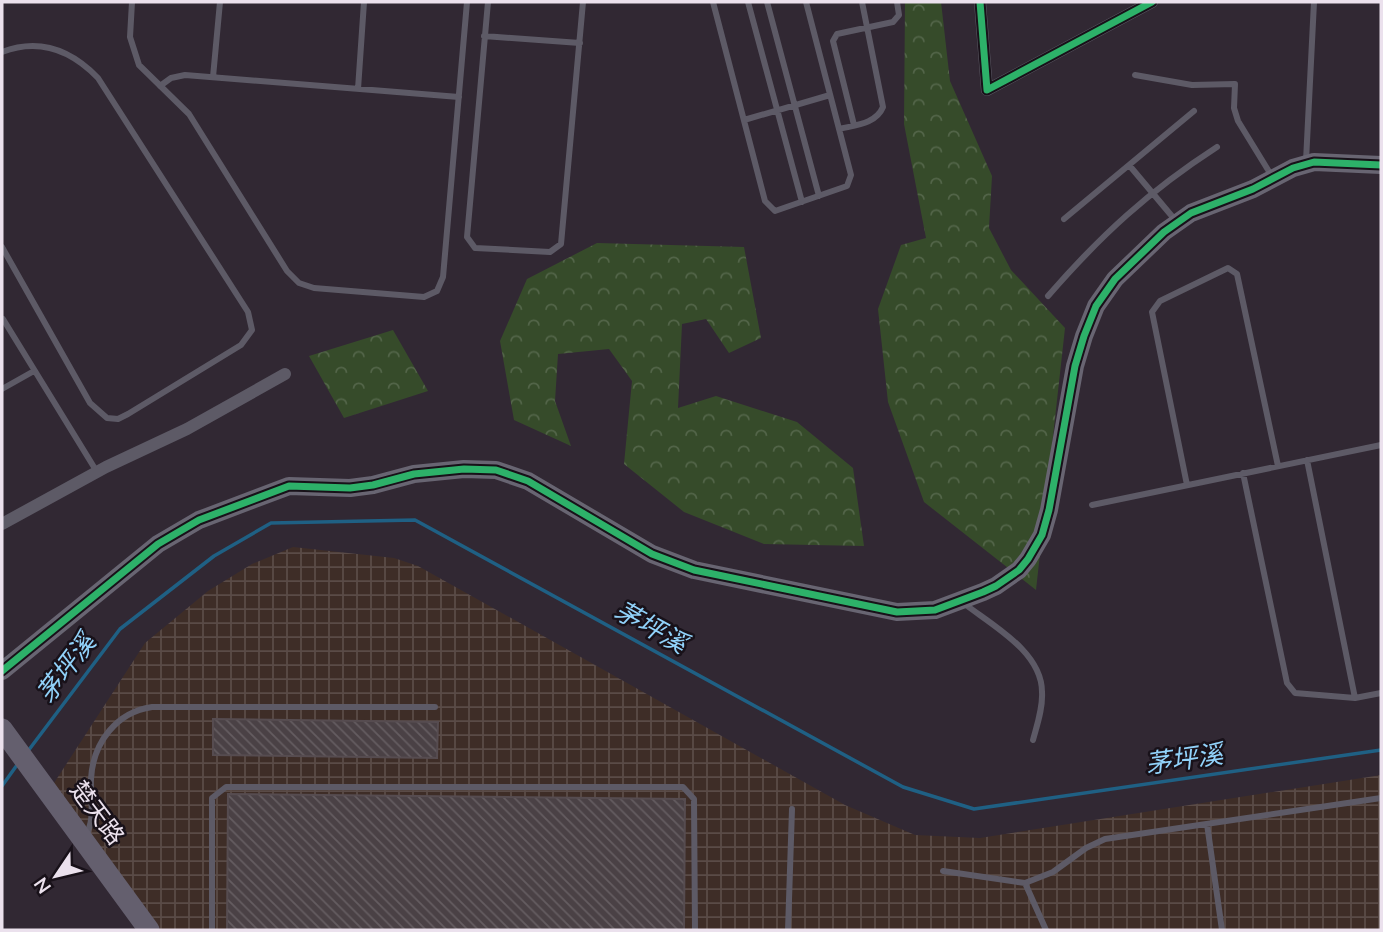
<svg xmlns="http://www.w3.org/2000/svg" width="1383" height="932" font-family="'Nunito Sans','Noto Sans SC',sans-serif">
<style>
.industrial{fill:url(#industrial-grid)}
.forest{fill:url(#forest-crowns)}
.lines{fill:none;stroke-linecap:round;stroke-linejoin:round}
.stream{stroke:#1f6084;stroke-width:3.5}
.building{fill:url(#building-back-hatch);stroke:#564c50;stroke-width:2}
.lane{stroke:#5d5a66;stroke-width:6}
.street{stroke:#5d5a66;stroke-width:12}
.secondary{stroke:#686572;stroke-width:18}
.highway{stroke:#645f6e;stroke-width:21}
.cycleway-casing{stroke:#181119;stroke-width:11}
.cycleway{stroke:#2db169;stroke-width:7}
.labels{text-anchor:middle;stroke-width:5;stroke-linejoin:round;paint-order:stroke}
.street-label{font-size:24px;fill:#ebe1ed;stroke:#181119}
.water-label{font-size:26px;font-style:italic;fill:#91d2fa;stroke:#181119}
</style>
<defs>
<pattern id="industrial-grid" width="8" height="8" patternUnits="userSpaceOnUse" patternTransform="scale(1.75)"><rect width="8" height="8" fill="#3e2d27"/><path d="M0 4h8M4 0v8" fill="none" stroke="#5a4b47"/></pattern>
<pattern id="forest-crowns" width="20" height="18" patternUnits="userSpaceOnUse" patternTransform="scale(1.75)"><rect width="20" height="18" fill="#364b2a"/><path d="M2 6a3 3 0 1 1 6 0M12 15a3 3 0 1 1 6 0" fill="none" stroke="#536549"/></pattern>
<pattern id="building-back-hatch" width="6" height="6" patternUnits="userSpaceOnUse" patternTransform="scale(1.75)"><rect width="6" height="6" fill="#4a4145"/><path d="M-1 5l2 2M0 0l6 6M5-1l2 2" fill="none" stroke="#645c60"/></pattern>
</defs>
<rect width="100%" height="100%" fill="#312833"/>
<path class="industrial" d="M293,547L394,558L418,566L845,805L915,835L980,838L1381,775V930H155L54,783L145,643L208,591L252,564Z"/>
<path class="forest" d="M905,2H941L950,81L992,176L989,228L1011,270L1065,328L1036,590L924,502L888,402L878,309L901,245L926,238L904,124Z
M597,243L744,247L761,338L729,353L706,319L682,324L678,408L716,396L797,422L853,468L864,546L764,544L684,512L624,464L632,381L609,349L558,354L555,401L571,446L514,420L500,341L527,279Z
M393,330L428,391L344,418L309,356Z"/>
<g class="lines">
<path class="stream" d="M28,751L120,629L214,556L271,523L415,520L903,787L974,809L1381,750
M2,786L17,765"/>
</g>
<path class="building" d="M213,719L438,722L437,758L213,755Z
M228,794L685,799L684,930H227Z"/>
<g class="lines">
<path class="lane" d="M132,2L130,37L139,65L189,114L287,271L299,283L314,288L424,297L437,291L443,277L467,2
M488,2L467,237L475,248L550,252L561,244L583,2
M713,2L765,201L775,211L847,186L851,175L806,2
M748,2L802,202
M767,2L819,196
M484,36L580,43
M2,52C39,38 71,50 98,78L248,312L252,330L241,345L128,414L118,419L107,418L90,403L2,247
M1135,75L1192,85L1235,84L1234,108L1238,121L1273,178
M213,77L220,2
M160,86L171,78L185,75L459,97
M358,89L364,2
M744,120L830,95
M854,125L833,41L837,34L893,22L899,15L897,2
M839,129C855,125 876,124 883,107L862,2
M1306,161L1314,2
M1129,165L1176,221
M1064,219L1194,111
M1048,296C1101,235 1149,191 1217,147
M3,319L97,472
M2,389L34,371
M1307,460L1355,698
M1243,473L1287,683L1295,693L1355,698L1381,693
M1187,485L1152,312L1160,301L1228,268L1237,274L1278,466
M1092,505L1381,445
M962,602C990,624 1042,651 1042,692C1043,708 1037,725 1033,740
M1207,824L1222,930
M85,837C96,819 90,799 91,779C93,742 117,712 152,707H435
M943,871L1025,883L1053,872L1086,848L1105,839L1381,798
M1025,883L1046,930
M212,930V798L226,787H683L694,799L695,930
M788,930L792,809"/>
<path class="street" d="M980,2L987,90L1152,2
M2,524L106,467L187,429L285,374"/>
<path class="secondary" d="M2,671L158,544L199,520L289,486L350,488L373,485L414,474L464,469L496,470L528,481L652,554L694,570L897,612L935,610L983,592L996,586L1019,570L1028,559L1042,535L1049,510L1075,366L1084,336L1096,306L1115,279L1164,232L1191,213L1253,189L1293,168L1314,162L1381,165"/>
<path class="highway" d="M2,729L149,930"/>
<defs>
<path id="cycleway" d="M980,2L987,90L1152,2
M2,671L158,544L199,520L289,486L350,488L373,485L414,474L464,469L496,470L528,481L652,554L694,570L897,612L935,610L983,592L996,586L1019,570L1028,559L1042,535L1049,510L1075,366L1084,336L1096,306L1115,279L1164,232L1191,213L1253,189L1293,168L1314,162L1381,165"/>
</defs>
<use href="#cycleway" class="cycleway-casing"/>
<use href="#cycleway" class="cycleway"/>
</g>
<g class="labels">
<g class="street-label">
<text transform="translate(97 813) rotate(53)" y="8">楚天路</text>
</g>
<g class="water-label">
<text transform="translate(651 627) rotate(29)" y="9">茅坪溪</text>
<text transform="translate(66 668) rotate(-53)" y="9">茅坪溪</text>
<text transform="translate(1184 759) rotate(-8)" y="9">茅坪溪</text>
</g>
</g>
<rect width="1383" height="932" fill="none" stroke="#ebe1ed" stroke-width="7"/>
<g transform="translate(56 876) rotate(235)" stroke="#181119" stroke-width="5" paint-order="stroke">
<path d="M0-5L12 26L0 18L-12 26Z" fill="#ebe1ed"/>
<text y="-10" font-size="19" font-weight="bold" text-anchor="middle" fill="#ebe1ed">N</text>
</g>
</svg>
